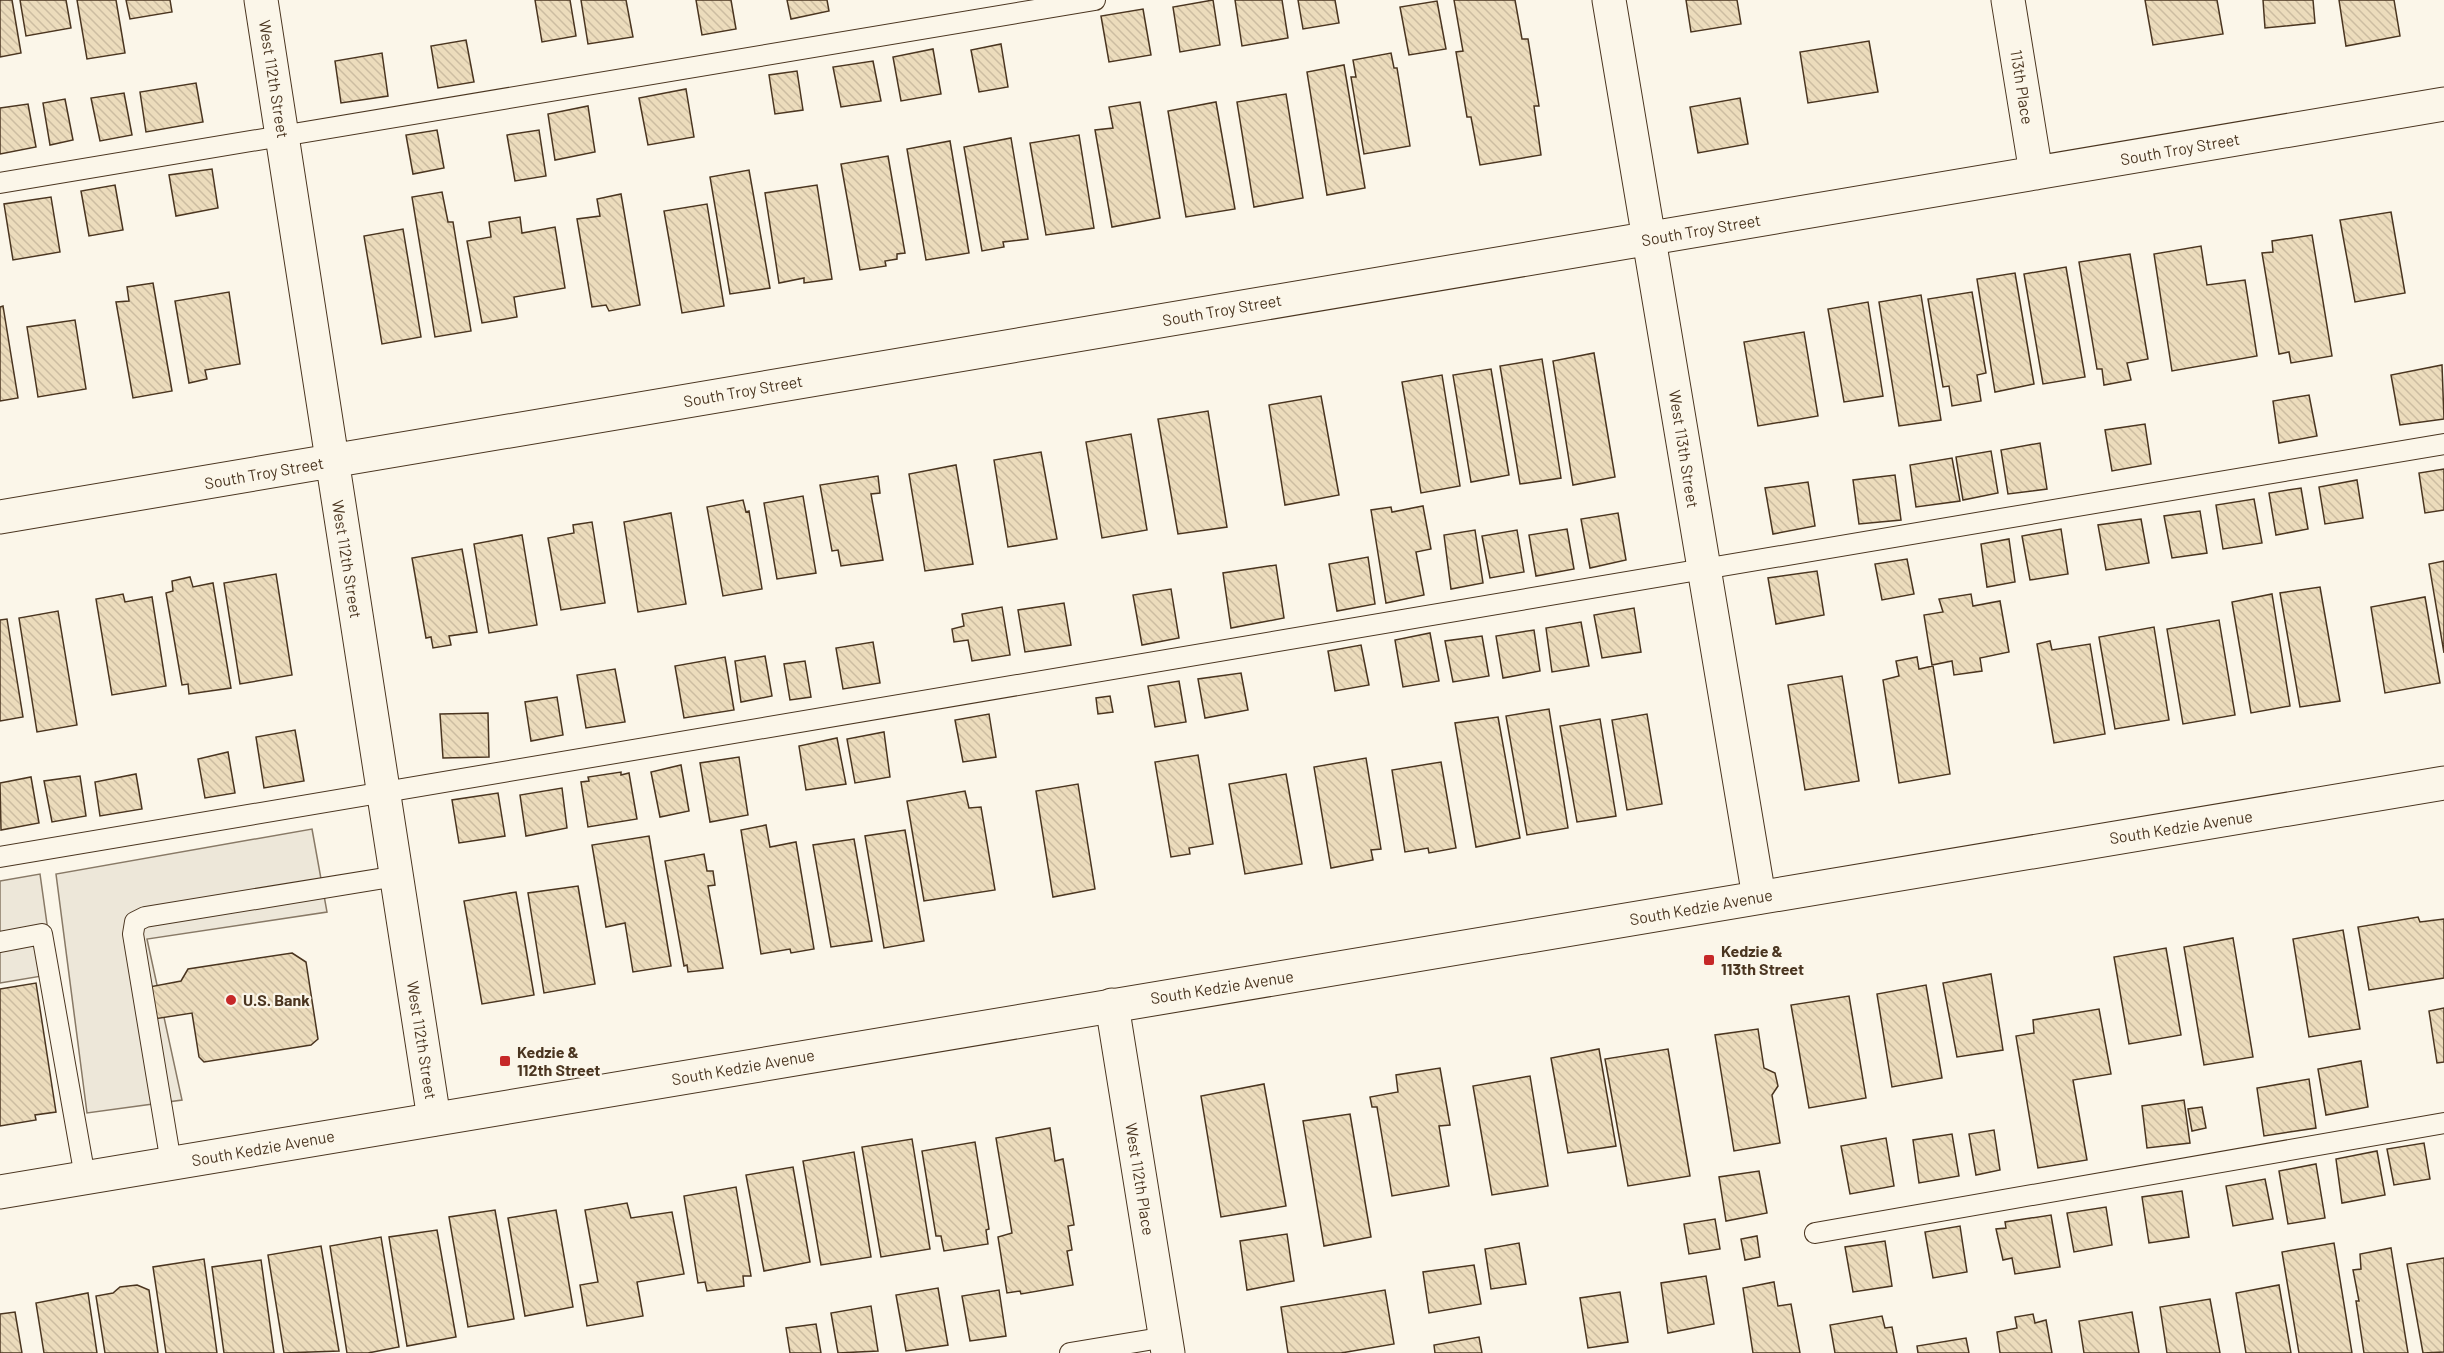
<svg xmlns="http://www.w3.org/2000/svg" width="2444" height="1353" font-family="Barlow,sans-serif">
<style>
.parking{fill:#ede7d9;stroke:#887966;stroke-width:1.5}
.building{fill:url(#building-back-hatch);stroke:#4a3520;stroke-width:1.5}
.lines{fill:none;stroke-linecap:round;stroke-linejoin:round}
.service-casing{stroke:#4a3520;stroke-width:22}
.minor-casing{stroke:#4a3520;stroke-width:35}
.secondary-casing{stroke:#4a3520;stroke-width:35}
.service{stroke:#fbf6e9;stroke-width:20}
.minor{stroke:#fbf6e9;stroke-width:33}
.secondary{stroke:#fbf6e9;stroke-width:33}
.poi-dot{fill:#c62828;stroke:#fbf6e9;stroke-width:2}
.labels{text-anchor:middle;stroke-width:4.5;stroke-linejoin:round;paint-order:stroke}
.street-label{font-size:16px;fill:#4a3520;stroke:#fbf6e9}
.poi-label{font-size:16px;font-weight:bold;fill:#4a3520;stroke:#fbf6e9;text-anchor:start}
</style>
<defs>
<pattern id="building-back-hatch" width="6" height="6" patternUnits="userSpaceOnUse" patternTransform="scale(1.5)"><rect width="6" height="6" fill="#ecdcbc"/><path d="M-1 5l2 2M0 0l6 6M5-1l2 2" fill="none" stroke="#ccbda1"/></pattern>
</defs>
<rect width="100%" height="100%" fill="#fbf6e9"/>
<path class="parking" d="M312,829L327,912L147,939L182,1100L87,1113L56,874Z
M40,874L54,974L0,983V881Z"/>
<path class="building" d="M0,0H12L21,53L0,57Z
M20,0H66L71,28L26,36Z
M77,0H116L125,53L87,59Z
M126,0H170L172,12L130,19Z
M535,0H570L576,36L542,42Z
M581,0H626L633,37L588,44Z
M696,0H731L736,29L702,35Z
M787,0H827L829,11L791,19Z
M1213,0L1220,45L1180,52L1173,7Z
M1235,0H1282L1288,38L1242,46Z
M1298,0H1335L1339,23L1303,29Z
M1454,0H1515L1522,39H1528L1539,106H1534L1541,155L1480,165L1471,117H1467L1456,52L1463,51Z
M1686,0H1737L1741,24L1691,32Z
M2145,0H2217L2223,34L2153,45Z
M2263,0H2313L2315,23L2265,28Z
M2339,0H2394L2400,36L2346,46Z
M1437,1L1446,49L1409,55L1400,7Z
M1143,9L1151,55L1109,62L1101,16Z
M466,40L474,82L438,88L431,46Z
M1869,41L1878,92L1808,103L1800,52Z
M1001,44L1008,87L979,92L971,50Z
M933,49L941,94L901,101L893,57Z
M382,53L388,96L341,103L335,61Z
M1391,53L1394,68H1397L1410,146L1364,154L1351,77H1356L1353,60Z
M873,61L881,101L841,107L833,67Z
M1344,65L1365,188L1327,195L1307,72Z
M797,71L803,110L775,114L769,75Z
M196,83L203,122L146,132L140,92Z
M686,89L694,137L648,145L639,98Z
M124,93L132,135L100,141L91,98Z
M1286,94L1303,198L1254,207L1237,102Z
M1740,98L1748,144L1698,153L1690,107Z
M65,99L73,140L50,145L43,103Z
M1140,102L1160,218L1112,227L1095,130L1113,128L1109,107Z
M1216,102L1235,209L1186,217L1168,111Z
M28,104L36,147L0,154V108Z
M588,106L595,152L555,160L548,114Z
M437,130L444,168L413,174L406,135Z
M539,130L546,176L515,181L507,135Z
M1079,135L1094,228L1046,235L1030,143Z
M1011,138L1028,239L1003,242L1004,247L982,251L964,147Z
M950,141L969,253L926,260L907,149Z
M888,156L905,253L897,254V259L885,261L886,266L860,270L841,164Z
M212,169L218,208L176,216L169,175Z
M749,170L770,288L730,294L710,177Z
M115,185L123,230L89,236L81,191Z
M817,185L832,279L804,283V278L779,283L765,193Z
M442,192L448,222H453L471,331L435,337L412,197Z
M621,194L640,305L609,311L606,305L592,307L577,219L600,216L597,199Z
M51,197L60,252L13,260L4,204Z
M707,204L724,306L682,313L664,211Z
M2391,212L2405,293L2355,302L2340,220Z
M520,217L522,233L555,227L565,288L514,297L517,317L482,323L467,241L491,237L489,222Z
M403,229L421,337L382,344L364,236Z
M2312,235L2332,356L2291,363L2289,352L2279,354L2262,253L2273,252L2272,241Z
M2201,246L2207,285L2245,280L2257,356L2172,371L2154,254Z
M2130,254L2148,359L2127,363L2131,380L2104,385L2102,369H2097L2079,262Z
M2066,267L2085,377L2043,384L2024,274Z
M2015,273L2034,384L1995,392L1977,279Z
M153,283L172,391L133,398L116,302L129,301L127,287Z
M229,292L240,364L205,370L207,379L189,383L175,301Z
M1972,292L1986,373L1977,375L1981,401L1952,406L1949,386L1943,387L1928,299Z
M1921,295L1941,420L1899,426L1879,302Z
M1868,302L1883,396L1844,402L1828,309Z
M3,306L18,398L0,401V307Z
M75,320L86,389L38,397L27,327Z
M1804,332L1818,416L1758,426L1744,342Z
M1594,353L1615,477L1573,485L1553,361Z
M1542,359L1561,478L1520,484L1500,366Z
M2442,365L2444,419L2400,425L2391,375Z
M1491,369L1509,475L1471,482L1453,375Z
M1442,375L1460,486L1421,493L1402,382Z
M2309,395L2317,436L2279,443L2273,401Z
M1321,396L1339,495L1285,505L1269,405Z
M1208,411L1227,527L1178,534L1158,419Z
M2145,424L2151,464L2112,471L2105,430Z
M1131,434L1147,530L1102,538L1086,442Z
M2040,443L2047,489L2008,494L2001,450Z
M1991,451L1998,493L1963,500L1956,457Z
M1041,452L1057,539L1008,547L994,460Z
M1952,458L1960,501L1916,507L1910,465Z
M956,465L973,564L925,571L909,474Z
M2444,469V510L2425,513L2419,473Z
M1895,475L1901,520L1859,524L1853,480Z
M878,476L880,493L871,494L883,560L841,566L838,550L832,551L820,485Z
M2357,480L2363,518L2325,524L2319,487Z
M1808,482L1815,526L1773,534L1765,488Z
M2301,488L2308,529L2276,535L2269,493Z
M803,496L816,573L777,579L764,503Z
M2254,499L2262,543L2223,549L2216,505Z
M743,500L746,512L749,511L762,589L723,596L707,507Z
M1423,506L1431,549L1416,552L1424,595L1386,603L1371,510L1391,507L1392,512Z
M2200,511L2207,553L2172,558L2164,516Z
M671,513L686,604L638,612L624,522Z
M1618,513L1626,560L1590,568L1581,519Z
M2141,519L2149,563L2106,570L2098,525Z
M592,522L605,603L561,610L548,538L574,533L573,525Z
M1567,529L1574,569L1536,576L1529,535Z
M2061,529L2068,574L2030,580L2022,536Z
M1475,530L1483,583L1451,589L1444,535Z
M1517,530L1524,572L1490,578L1482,536Z
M522,535L537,625L489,633L474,544Z
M2009,539L2015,582L1987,587L1981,544Z
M462,549L477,632L449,636L451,645L433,648L431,637L426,638L412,558Z
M1368,557L1375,604L1337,611L1329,564Z
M1907,559L1914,594L1882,600L1875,564Z
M2444,561V653L2429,564Z
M1276,565L1284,618L1231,628L1223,573Z
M1817,571L1824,615L1776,624L1768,578Z
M276,574L292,675L240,684L224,583Z
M190,577L193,587L213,583L231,688L189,694L188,684L182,685L166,593L173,591L172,581Z
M2320,587L2340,701L2300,707L2280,593Z
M1171,589L1179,638L1142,645L1133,595Z
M123,594L125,602L152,597L166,686L112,695L96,599Z
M1971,594L1973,606L2000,601L2009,652L1980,658L1982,671L1954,675L1952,661L1932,665L1924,615L1943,612L1939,599Z
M2272,594L2290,706L2251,713L2232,602Z
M2425,597L2440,683L2385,693L2371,607Z
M1064,603L1071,645L1025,652L1018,610Z
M1002,607L1010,655L972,661L968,640L954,642L952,629L964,626L962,614Z
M1634,608L1641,652L1602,658L1594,615Z
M58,611L77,725L37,732L19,618Z
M7,619L23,717L0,721V620Z
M2219,620L2235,715L2183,724L2167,629Z
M1581,622L1589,666L1552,672L1546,628Z
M2154,627L2169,720L2115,729L2099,637Z
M1534,630L1540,671L1503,678L1496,636Z
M1430,633L1439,681L1403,687L1395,640Z
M1482,636L1489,676L1453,682L1445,641Z
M2050,641L2052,650L2090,644L2105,734L2054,743L2037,644Z
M873,642L880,683L843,689L836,648Z
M1361,645L1369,685L1335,691L1328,651Z
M765,656L772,696L741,702L735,661Z
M725,657L734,710L684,718L675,666Z
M1917,657L1919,669L1933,666L1950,774L1899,783L1883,680L1899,676L1896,661Z
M805,661L811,697L790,700L784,664Z
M615,669L625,722L586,728L577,675Z
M1241,673L1248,710L1205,718L1198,679Z
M1842,676L1859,781L1805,790L1788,685Z
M1179,681L1186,722L1155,727L1148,686Z
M1110,696L1113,712L1098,714L1096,698Z
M557,697L563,735L531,741L525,702Z
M1549,709L1568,828L1527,835L1506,716Z
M488,713L489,757L443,758L440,714Z
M989,714L996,757L963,762L955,720Z
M1647,714L1662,804L1627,810L1612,720Z
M1498,717L1520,838L1476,847L1455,723Z
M1600,719L1616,816L1577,822L1560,726Z
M295,730L304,781L264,788L256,737Z
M884,732L890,777L855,783L847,739Z
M837,738L846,784L806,790L799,746Z
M228,752L235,793L205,798L198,759Z
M1198,755L1213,844L1189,848L1190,854L1171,857L1155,762Z
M739,757L748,815L710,822L700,763Z
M1366,758L1381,849L1371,850L1373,860L1331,868L1314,767Z
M1441,762L1456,848L1429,853L1428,848L1405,852L1392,770Z
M681,765L689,811L660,817L651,772Z
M621,772V775L629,773L637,819L588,827L581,782L589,781L588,777Z
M136,774L142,809L100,816L95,782Z
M1286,774L1302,864L1245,874L1229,784Z
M80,776L86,816L52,822L44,781Z
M31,777L39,823L1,830L0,783Z
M1078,784L1095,889L1053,897L1036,791Z
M562,788L567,828L526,836L520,795Z
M965,791L969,808L981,807L995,890L924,901L907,801Z
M498,793L505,836L459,843L452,800Z
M766,825L770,847L796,842L814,949L791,953L790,949L761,954L741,830Z
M905,830L924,941L884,948L865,836Z
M649,836L671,966L633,972L625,923L606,927L592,845Z
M854,839L872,941L831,947L813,845Z
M704,854L707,871H713L715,885L708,886L723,968L688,972L687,965L684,966L665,861Z
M578,886L595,984L544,993L528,893Z
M516,892L534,995L482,1004L464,901Z
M2418,917L2420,922L2444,919V978L2369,990L2358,927Z
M2343,930L2360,1029L2309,1037L2293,939Z
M2233,938L2253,1057L2204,1065L2184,947Z
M2166,948L2181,1035L2129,1044L2114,957Z
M292,953L306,962L318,1039L311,1045L204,1062L199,1057L192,1013L154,1019L149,987L181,981L188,969Z
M1991,974L2003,1050L1957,1057L1943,983Z
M36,983L56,1112L35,1115L36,1120L0,1126V989Z
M1926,985L1942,1078L1892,1087L1877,994Z
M1849,996L1866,1098L1809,1108L1791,1005Z
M2444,1008V1062L2437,1063L2429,1011Z
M2099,1009L2111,1074L2073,1080L2087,1160L2038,1168L2016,1036L2034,1033L2033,1020Z
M1758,1029L1764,1068L1775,1073L1778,1086L1772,1095L1780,1143L1734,1151L1715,1035Z
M1599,1049L1616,1146L1568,1153L1551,1058Z
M1668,1049L1690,1176L1628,1186L1605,1059Z
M2361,1061L2368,1107L2326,1115L2318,1069Z
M1440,1068L1450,1125L1439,1126L1449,1186L1392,1196L1377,1107H1372L1370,1097L1398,1092L1396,1075Z
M1530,1076L1548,1186L1492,1195L1473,1086Z
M2309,1079L2316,1128L2264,1136L2257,1088Z
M1264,1084L1286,1206L1221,1217L1201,1096Z
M2184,1100L2190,1143L2147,1148L2142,1106Z
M2202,1107L2206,1128L2192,1131L2188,1109Z
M1350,1114L1371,1237L1324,1246L1303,1121Z
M1050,1128L1055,1161L1063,1159L1074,1225L1068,1226L1072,1250L1067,1251L1073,1285L1021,1294L1020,1291L1007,1293L998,1237L1012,1233L996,1138Z
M1994,1130L2000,1170L1976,1175L1969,1134Z
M1952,1134L1959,1176L1919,1183L1913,1140Z
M1886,1138L1894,1186L1850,1194L1841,1146Z
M912,1139L930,1249L881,1257L862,1147Z
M975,1142L989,1229L986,1230L988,1244L944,1251L941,1236H936L922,1151Z
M2424,1143L2430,1179L2394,1185L2387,1149Z
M2377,1151L2385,1195L2342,1203L2336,1159Z
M854,1152L871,1257L821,1265L803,1161Z
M2316,1164L2325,1218L2288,1224L2279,1171Z
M793,1167L810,1262L764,1271L746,1175Z
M1759,1171L1767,1213L1726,1221L1719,1177Z
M2265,1179L2273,1219L2233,1226L2226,1186Z
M736,1187L751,1276H743L744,1286L707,1291L705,1282L698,1283L684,1196Z
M2182,1191L2189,1237L2149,1243L2142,1197Z
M627,1203L631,1218L672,1212L684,1274L637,1282L643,1316L587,1326L580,1285L598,1282L585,1210Z
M2106,1207L2112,1245L2074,1252L2067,1213Z
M495,1210L514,1319L468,1327L449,1217Z
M556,1210L573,1307L525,1316L508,1218Z
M2051,1215L2060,1267L2015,1274L2012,1258L2003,1260L1996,1229L2006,1228L2005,1222Z
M1715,1219L1720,1249L1689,1254L1684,1224Z
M1960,1226L1967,1272L1933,1278L1925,1232Z
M437,1230L456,1337L407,1346L389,1237Z
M1287,1234L1294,1281L1247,1290L1240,1241Z
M1757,1236L1760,1257L1745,1260L1741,1239Z
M381,1237L399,1347L368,1353H347L330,1246Z
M1885,1241L1892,1286L1853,1292L1845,1247Z
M1519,1243L1526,1284L1491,1289L1485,1249Z
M2334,1243L2352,1353H2299L2282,1252Z
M321,1246L339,1351L284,1353L268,1255Z
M2391,1248L2408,1353H2364L2356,1301H2359L2353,1270L2361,1269L2360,1254Z
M2444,1258V1352L2423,1353L2407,1264Z
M204,1259L217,1353H166L153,1267Z
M261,1260L274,1353H224L212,1267Z
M1474,1265L1481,1304L1429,1313L1423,1272Z
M1706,1276L1714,1324L1668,1333L1661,1283Z
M1774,1282L1778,1306L1791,1304L1800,1353H1753L1743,1288Z
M137,1285L149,1290L158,1353H105L96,1296L113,1293L120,1287Z
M2279,1285L2291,1353H2246L2236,1293Z
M938,1288L948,1345L906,1351L896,1295Z
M999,1290L1006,1336L970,1341L962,1296Z
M1385,1290L1394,1344L1341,1353H1288L1281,1307Z
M1620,1292L1628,1342L1588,1348L1580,1298Z
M88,1293L97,1353H44L36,1303Z
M2210,1299L2220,1353H2167L2160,1307Z
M871,1306L878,1351L838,1353L831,1313Z
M15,1312L22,1353H0V1314Z
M2132,1312L2139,1353H2084L2079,1321Z
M2033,1314L2035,1323L2046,1320L2052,1353H2000L1997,1332L2017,1328L2015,1317Z
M1882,1316L1885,1328L1892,1327L1897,1353H1835L1830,1325Z
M816,1324L821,1353H790L786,1328Z
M1479,1337L1482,1353H1435L1434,1345Z
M1966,1338L1969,1353H1918L1917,1346Z"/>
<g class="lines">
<defs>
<path id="service" d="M0,183L1095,0
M0,857L2444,444
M0,942L42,934L85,1177
M171,1163L133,934L135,922L145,917L397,876
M1815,1233L2444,1123
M1070,1353L1166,1337"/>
<path id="minor" d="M261,0L434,1119
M1609,0L1759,897
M2008,0L2036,173
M0,517L2444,104
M1112,1005L1168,1353"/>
<path id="secondary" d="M0,1192L2444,783"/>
</defs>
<use href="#service" class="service-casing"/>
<use href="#minor" class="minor-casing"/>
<use href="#secondary" class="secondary-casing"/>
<use href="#service" class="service"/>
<use href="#minor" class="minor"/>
<use href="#secondary" class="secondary"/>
</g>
<g class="poi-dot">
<rect x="1703" y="954" width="12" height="12" rx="3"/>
<circle cx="231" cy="1000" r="6"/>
<rect x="499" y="1055" width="12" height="12" rx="3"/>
</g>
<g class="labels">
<g class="street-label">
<text transform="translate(274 79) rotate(81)" y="6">West 112th Street</text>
<text transform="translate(2022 87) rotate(81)" y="6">113th Place</text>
<text transform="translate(2180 149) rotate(-10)" y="6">South Troy Street</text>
<text transform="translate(1701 230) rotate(-10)" y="6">South Troy Street</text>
<text transform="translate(1222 310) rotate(-10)" y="6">South Troy Street</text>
<text transform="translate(743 391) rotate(-10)" y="6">South Troy Street</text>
<text transform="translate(1684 449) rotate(81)" y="6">West 113th Street</text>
<text transform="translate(264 473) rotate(-10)" y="6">South Troy Street</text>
<text transform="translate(347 559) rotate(81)" y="6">West 112th Street</text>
<text transform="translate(2181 827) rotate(-9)" y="6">South Kedzie Avenue</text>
<text transform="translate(1701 907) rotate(-10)" y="6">South Kedzie Avenue</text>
<text transform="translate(1222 987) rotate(-9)" y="6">South Kedzie Avenue</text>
<text transform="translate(422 1040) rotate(81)" y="6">West 112th Street</text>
<text transform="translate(743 1067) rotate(-10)" y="6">South Kedzie Avenue</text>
<text transform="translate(263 1148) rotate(-10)" y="6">South Kedzie Avenue</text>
<text transform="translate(1140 1179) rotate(81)" y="6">West 112th Place</text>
</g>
<g class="poi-label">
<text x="1721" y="957">Kedzie &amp;<tspan x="1721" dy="18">113th Street</tspan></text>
<text x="243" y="1006">U.S. Bank</text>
<text x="517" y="1058">Kedzie &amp;<tspan x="517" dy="18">112th Street</tspan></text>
</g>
</g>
</svg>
